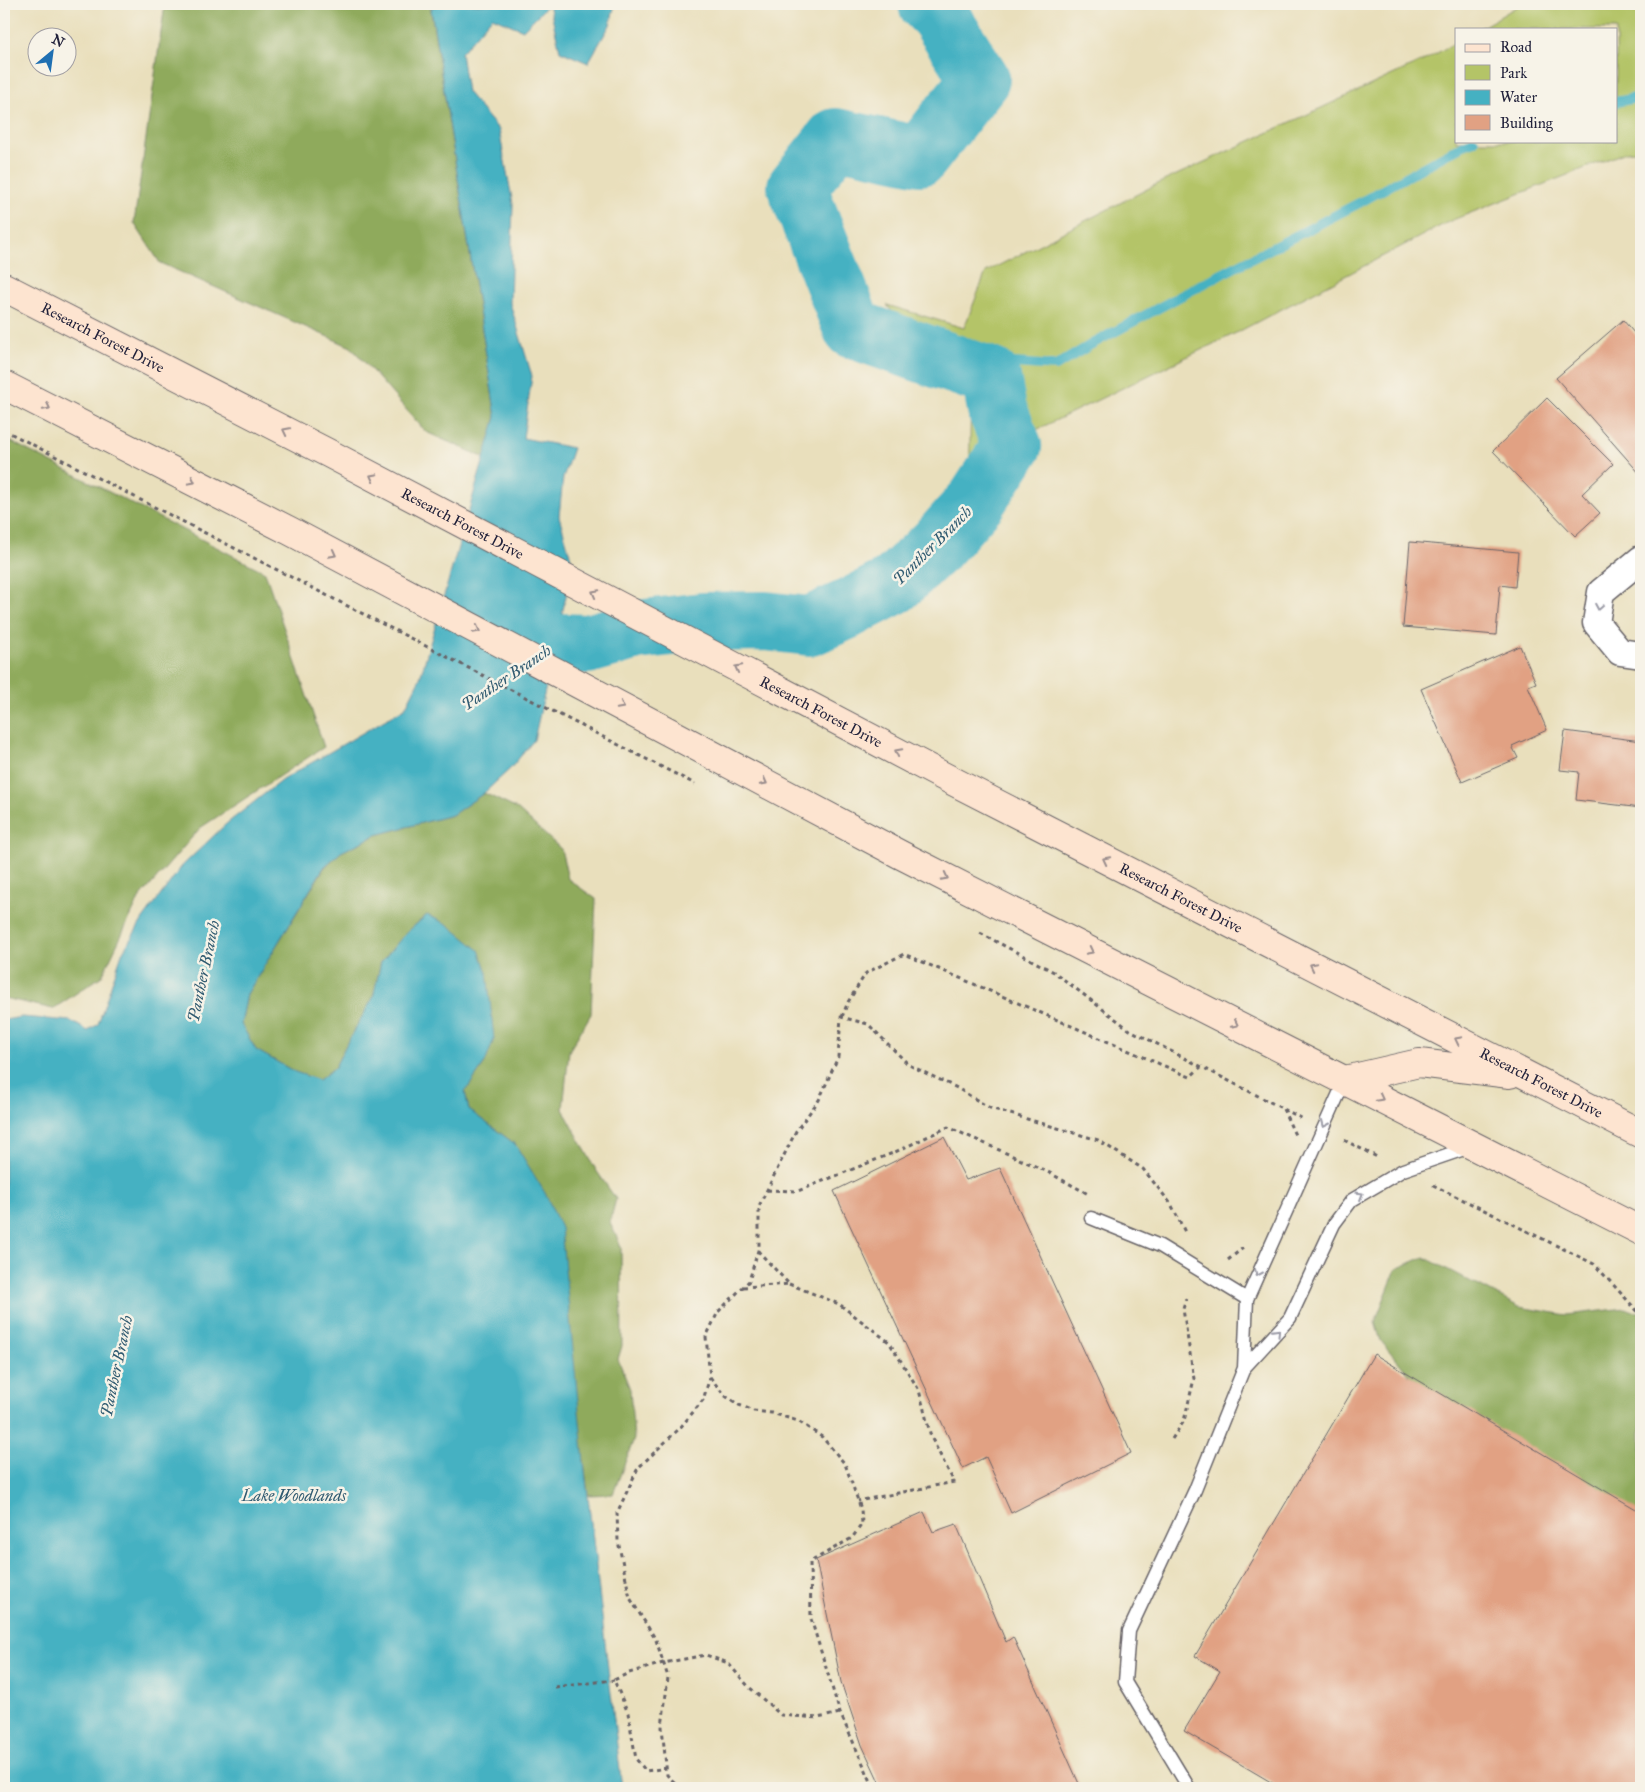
<svg xmlns="http://www.w3.org/2000/svg" width="1645" height="1792" font-family="'IM FELL Great Primer',serif">
<style>
.green{fill:#b4c467;stroke:#6b7351}
.forest{fill:#8faa5c;stroke:#58664c}
.water{fill:#45b1c2;stroke:#346a7e}
.lines{fill:none;stroke-linecap:round;stroke-linejoin:round}
.stream{stroke:#45b1c2;stroke-width:10}
.river{stroke:#45b1c2;stroke-width:60}
.building{fill:#e1a183}
.lane-casing{stroke:#686468;stroke-width:15}
.street-casing{stroke:#686468;stroke-width:29}
.secondary-casing{stroke:#686468;stroke-width:30}
.path{stroke:#686468;stroke-width:3;stroke-dasharray:4 4;stroke-linecap:butt}
.lane{stroke:#fff;stroke-width:12}
.street{stroke:#fff;stroke-width:26}
.secondary{stroke:#fde4d0;stroke-width:28}
.oneway{stroke:#9a8d8d}
.oneway2{stroke:#9c9ca7}
.labels{text-anchor:middle;stroke-width:5;stroke-linejoin:round;paint-order:stroke}
.street-label{font-size:15px;fill:#22223b;stroke:#f7f3e8}
.water-label{font-size:16px;font-style:italic;fill:#305b71;stroke:#f7f3e8}
</style>
<rect width="100%" height="100%" fill="#f7f3e8"/>
<filter id="ink" filterUnits="userSpaceOnUse"><feTurbulence type="fractalNoise" baseFrequency=".02" numOctaves="2"/><feDisplacementMap in="SourceGraphic" scale="10" xChannelSelector="R" yChannelSelector="G"/><feConvolveMatrix kernelMatrix="1 2 1 2 8 2 1 2 1" color-interpolation-filters="sRGB"/></filter>
<filter id="wash" filterUnits="userSpaceOnUse"><feTurbulence type="fractalNoise" baseFrequency=".0096" numOctaves="4" result="noise"/><feDisplacementMap in="SourceGraphic" scale="20" xChannelSelector="R" yChannelSelector="G"/><feGaussianBlur stdDeviation="1.12" result="paint"/><feColorMatrix in="noise" values="0 0 0 0 0 0 0 0 0 0 0 0 0 0 0 0 0 1.4 0 .05"/><feComposite in="paint" operator="in"/></filter>
<g filter="url(#wash)">
<rect width="100%" height="100%" fill="#e9dfbc"/>
<path class="green" d="M1521,4H1641V150L1626,152L1450,221L1238,332L1034,431L986,496L969,487L971,389L889,350L908,333L887,305L964,328L986,272L1157,184L1427,59L1456,42V141H1616V29H1479Z"/>
<path class="forest" d="M165,4H430L496,417L485,458L426,432L351,347L160,263L134,223Z
M4,438L265,572L324,747L200,828L139,899L102,976L53,1009L4,998Z
M484,793L517,809L561,849L568,879L596,899L591,1014L569,1051L563,1109L596,1170L616,1199L610,1222L621,1247L622,1346L618,1359L630,1389L634,1439L613,1494L588,1495L584,1462L529,1168L515,1144L469,1110L465,1092L485,1063L427,915L406,933L381,962L373,998L348,1041L335,1067L319,1080L295,1072L256,1050L241,1024L247,994L324,868L341,852L376,835L452,815Z
M1424,1257L1519,1307L1567,1315L1626,1308L1641,1314V1515L1536,1455L1410,1376L1381,1341L1375,1322L1396,1269Z"/>
<path class="water" d="M437,4H549L523,30L492,17L461,53L467,92L499,130L513,204L510,303L532,376L523,438L573,448L563,478L559,516L573,565L534,740L510,769L484,793L452,815L376,835L341,852L324,867L247,994L241,1024L256,1050L295,1072L319,1080L335,1067L348,1041L373,998L381,962L406,933L427,915L447,924L479,950L487,972L494,1039L485,1063L465,1092L469,1110L515,1144L545,1193L561,1228L584,1462L622,1788H4V1020L22,1017L71,1021L88,1031L98,1024L122,953L143,919L182,866L226,824L282,780L405,708L420,678L496,417L431,9Z
M549,4H615L610,25L588,63L560,51Z"/>
<g class="lines">
<path class="stream" d="M1616,102L1641,97
M991,377L1014,363L1056,366L1092,344L1214,278L1361,202L1463,145L1474,141"/>
<path class="river" d="M488,689L556,643L588,644L637,630L703,622L765,621L810,626L848,609L894,585L937,545L977,500L1012,446L997,409L991,377L853,329L797,187L836,138L920,156L980,79L939,15L928,4"/>
</g>
<g id="blocks">
<path class="building" d="M1623,320L1641,341V475L1556,378Z
M1547,398L1613,464L1582,494L1600,513L1575,536L1493,451Z
M1410,542L1518,552L1515,587L1500,585L1496,635L1403,627Z
M1520,646L1536,683L1528,686L1547,730L1512,746L1518,758L1462,782L1421,689Z
M1565,731L1641,741V808L1576,800L1579,772L1560,770Z
M944,1137L966,1180L1000,1168L1131,1453L1011,1513L986,1457L963,1468L834,1191Z
M1374,1354L1641,1512V1788H1281L1184,1731L1220,1671L1195,1656Z
M924,1512L933,1532L956,1524L1006,1642L1013,1637L1081,1788H882L862,1745L841,1682L816,1560Z"/>
</g>
</g>
<g filter="url(#ink)">
<use href="#blocks" fill-opacity="0" stroke="#686468" stroke-width="1"/>
<g class="lines">
<defs>
<path id="lane" d="M1091,1218L1160,1246L1247,1299
M1244,1368L1290,1318L1334,1224L1352,1200L1403,1170L1470,1147
M1189,1788L1125,1682L1129,1631L1195,1490L1244,1368L1247,1299L1345,1080"/>
<path id="street" d="M1641,559L1601,592L1596,623L1620,652L1641,655"/>
<g id="secondary">
<path id="s1" d="M4,287L330,454L941,775L1641,1134"/>
<path d="M4,385L290,531L901,855L1641,1231"/>
<path d="M1345,1080L1419,1063L1510,1074"/>
</g>
</defs>
<use href="#lane" class="lane-casing"/>
<use href="#street" class="street-casing"/>
<use href="#secondary" class="secondary-casing"/>
<path class="path" d="M4,430L695,784
M980,933L1054,972L1130,1030L1303,1119
M842,1017L848,1002L866,973L904,954L1190,1077L1201,1067
M1283,1109L1295,1135
M1344,1140L1379,1158
M1433,1185L1594,1264L1641,1315
M767,1190L798,1191L893,1153L948,1127L1046,1171L1090,1195
M1228,1260L1243,1248
M789,1284L839,1304L889,1342L919,1390L931,1437L954,1482L858,1501
M743,1287L789,1284L758,1251
M710,1377L724,1395L739,1405L754,1411L772,1413L798,1421L822,1437L845,1464L861,1509L862,1524L852,1538L810,1562L811,1619L840,1713L874,1788
M1172,1439L1184,1421L1194,1379L1183,1309L1186,1299
M555,1687L614,1680
M667,1768L646,1771L636,1759L628,1713L614,1680L629,1673L663,1663L706,1655L728,1663L749,1687L781,1715L818,1718L840,1713
M680,1788L667,1775L662,1727L668,1677L656,1640L630,1598L618,1541L617,1513L638,1468L680,1428L703,1400L710,1377L706,1337L718,1312L749,1281L759,1247V1206L796,1131L819,1100L838,1057L841,1017L868,1024L909,1065L957,1088L990,1108L1098,1140L1143,1169L1171,1204L1185,1232"/>
<use href="#lane" class="lane"/>
<use href="#street" class="street"/>
<use href="#secondary" class="secondary"/>
</g>
<defs><path id="oneway-chevron" d="M-2-3.5L2.5 0L-2 3.5" fill="none" stroke-width="1.6" stroke-linecap="round" stroke-linejoin="round" transform="scale(1.25)"/></defs>
<g class="oneway">
<use href="#oneway-chevron" transform="translate(47 407) rotate(27)"/>
<use href="#oneway-chevron" transform="translate(286 431) rotate(-153)"/>
<use href="#oneway-chevron" transform="translate(373 477) rotate(-152)"/>
<use href="#oneway-chevron" transform="translate(192 481) rotate(27)"/>
<use href="#oneway-chevron" transform="translate(333 554) rotate(28)"/>
<use href="#oneway-chevron" transform="translate(595 593) rotate(-152)"/>
<use href="#oneway-chevron" transform="translate(477 630) rotate(28)"/>
<use href="#oneway-chevron" transform="translate(738 668) rotate(-152)"/>
<use href="#oneway-chevron" transform="translate(621 706) rotate(28)"/>
<use href="#oneway-chevron" transform="translate(898 752) rotate(-152)"/>
<use href="#oneway-chevron" transform="translate(764 782) rotate(28)"/>
<use href="#oneway-chevron" transform="translate(1106 860) rotate(-153)"/>
<use href="#oneway-chevron" transform="translate(945 877) rotate(27)"/>
<use href="#oneway-chevron" transform="translate(1090 951) rotate(27)"/>
<use href="#oneway-chevron" transform="translate(1313 966) rotate(-153)"/>
<use href="#oneway-chevron" transform="translate(1235 1024) rotate(27)"/>
<use href="#oneway-chevron" transform="translate(1458 1040) rotate(-153)"/>
<use href="#oneway-chevron" transform="translate(1380 1098) rotate(27)"/>
</g>
<g class="oneway2">
<use href="#oneway-chevron" transform="translate(1599 607) rotate(100)"/>
<use href="#oneway-chevron" transform="translate(1325 1124) rotate(114)"/>
<use href="#oneway-chevron" transform="translate(1360 1195) rotate(-31)"/>
<use href="#oneway-chevron" transform="translate(1258 1273) rotate(114)"/>
<use href="#oneway-chevron" transform="translate(1277 1332) rotate(-47)"/>
</g>
</g>
<g class="labels">
<g class="street-label">
<text dy="5" stroke="none"><textPath href="#s1" startOffset="111">Research Forest Drive</textPath></text>
<text dy="5" stroke="none"><textPath href="#s1" startOffset="516">Research Forest Drive</textPath></text>
<text dy="5" stroke="none"><textPath href="#s1" startOffset="921">Research Forest Drive</textPath></text>
<text dy="5" stroke="none"><textPath href="#s1" startOffset="1326">Research Forest Drive</textPath></text>
<text dy="5" stroke="none"><textPath href="#s1" startOffset="1731">Research Forest Drive</textPath></text>
</g>
<g class="water-label">
<text transform="translate(932 545) rotate(-45)" y="6">Panther Branch</text>
<text transform="translate(506 677) rotate(-34)" y="6">Panther Branch</text>
<text transform="translate(203 971) rotate(-78)" y="6">Panther Branch</text>
<text transform="translate(116 1366) rotate(-78)" y="6">Panther Branch</text>
<text x="294" y="1501">Lake Woodlands</text>
</g>
</g>
<rect width="1645" height="1792" fill="none" stroke="#f7f3e8" stroke-width="20"/>
<rect x="1455" y="28" width="162" height="115" fill="#f7f3e8" stroke="#a29fa3"/>
<rect x="1465" y="44" width="25" height="8" fill="#fde4d0" stroke="#a29fa3"/>
<text x="1500" y="52" font-size="15" fill="#22223b">Road</text>
<rect x="1465" y="65" width="25" height="15" fill="#b4c467" stroke="#a29fa3"/>
<text x="1500" y="78" font-size="15" fill="#22223b">Park</text>
<rect x="1465" y="90" width="25" height="15" fill="#45b1c2" stroke="#a29fa3"/>
<text x="1500" y="102" font-size="15" fill="#22223b">Water</text>
<rect x="1465" y="115" width="25" height="15" fill="#e1a183" stroke="#a29fa3"/>
<text x="1500" y="128" font-size="15" fill="#22223b">Building</text>
<g transform="translate(52 52) rotate(29)"><circle r="24" fill="#f7f3e8" stroke="#a29fa3"/>
<path d="M0-4L9 19L0 12L-9 19Z" fill="#1f6fb2"/>
<text y="-8" font-size="14" font-weight="bold" text-anchor="middle" fill="#22223b">N</text>
</g>
</svg>
